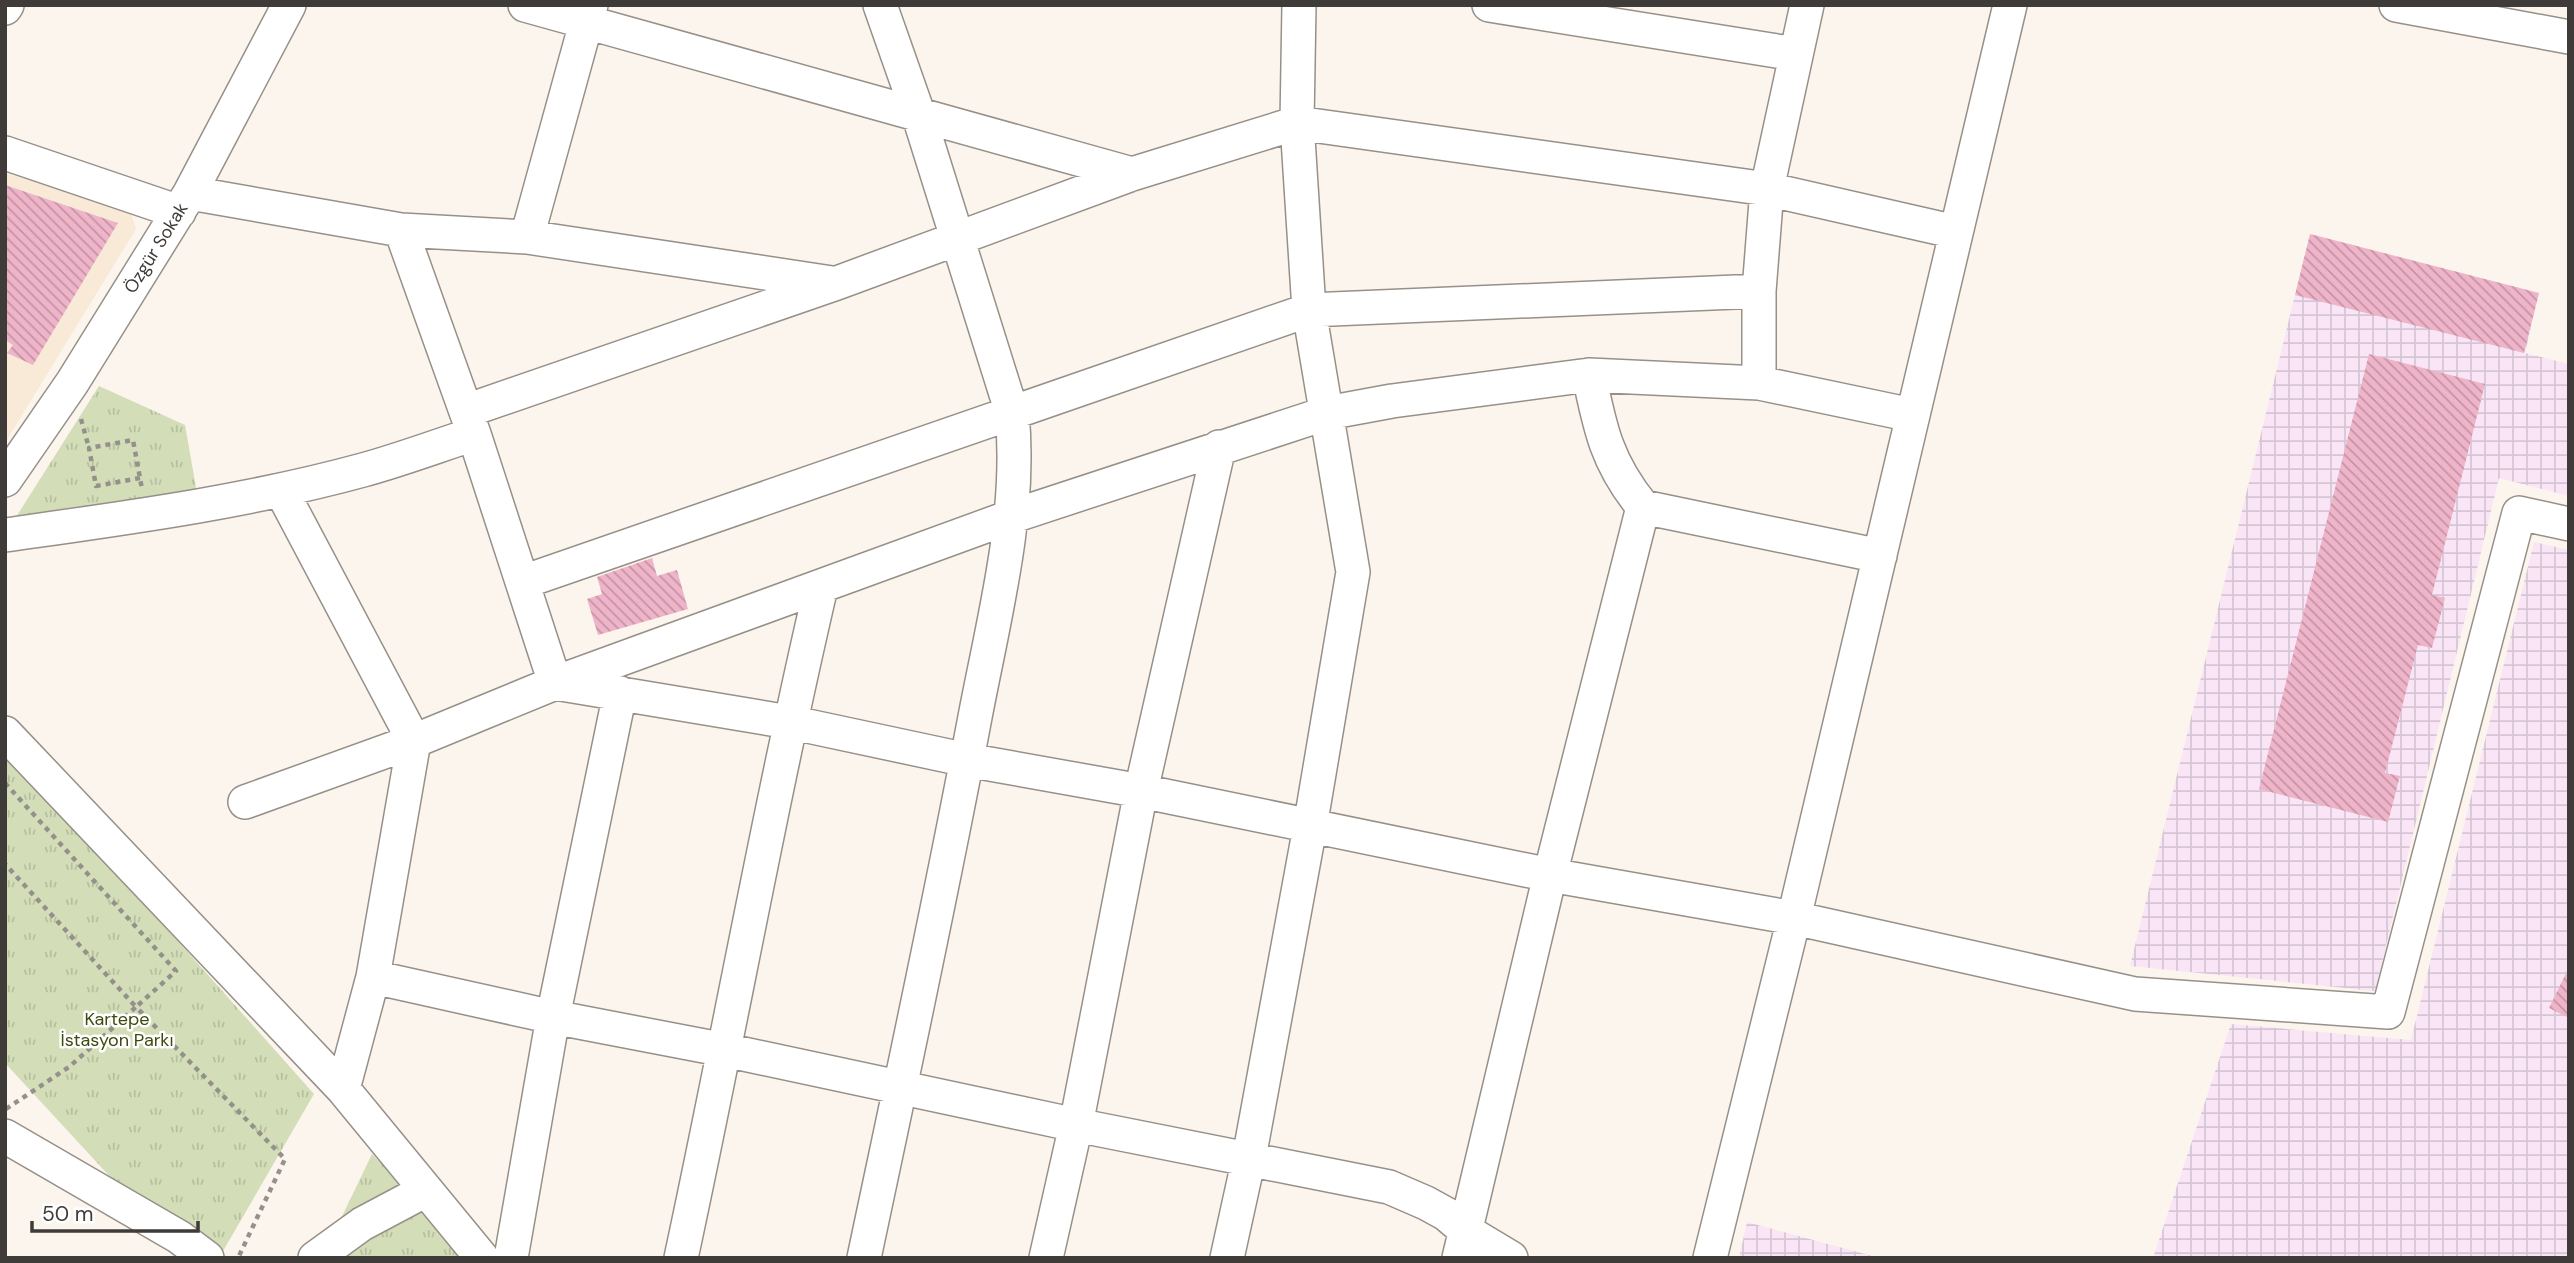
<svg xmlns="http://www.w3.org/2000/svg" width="2574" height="1263" font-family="'DM Sans',sans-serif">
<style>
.industrial{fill:url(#industrial-grid)}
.education{fill:#f9ead7}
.park{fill:url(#park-tufts)}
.building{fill:url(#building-back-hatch)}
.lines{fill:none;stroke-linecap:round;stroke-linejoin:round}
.minor-casing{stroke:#979089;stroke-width:36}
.path{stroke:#95908b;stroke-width:4.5;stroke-dasharray:5 5;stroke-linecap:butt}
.minor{stroke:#fff;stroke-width:33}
.labels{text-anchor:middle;stroke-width:5;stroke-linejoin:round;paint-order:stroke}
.street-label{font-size:18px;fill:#3e3b38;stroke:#fff}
.park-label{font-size:18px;fill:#3e4a0d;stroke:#fff}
</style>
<defs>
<pattern id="industrial-grid" width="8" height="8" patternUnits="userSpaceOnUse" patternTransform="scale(1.75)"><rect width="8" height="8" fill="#f9e5f6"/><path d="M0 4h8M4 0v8" fill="none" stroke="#d6c5d4"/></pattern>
<pattern id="park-tufts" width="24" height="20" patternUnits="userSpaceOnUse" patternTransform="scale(1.75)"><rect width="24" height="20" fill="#d3deb8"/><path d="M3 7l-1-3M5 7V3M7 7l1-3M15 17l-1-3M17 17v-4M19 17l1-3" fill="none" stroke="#b6bf9f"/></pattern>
<pattern id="building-back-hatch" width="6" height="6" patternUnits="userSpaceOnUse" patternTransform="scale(1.75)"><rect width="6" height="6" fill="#efb4c9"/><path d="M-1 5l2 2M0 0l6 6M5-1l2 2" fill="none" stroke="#c394a4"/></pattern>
</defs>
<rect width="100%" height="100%" fill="#fcf5ed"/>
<path class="industrial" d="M2310,234L2539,293L2525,353L2569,364V496L2499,478L2375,991L2130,966Z
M2534,542L2569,550V1258H2153L2231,1024L2411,1040Z
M1747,1222L1880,1258H1739Z"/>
<path class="education" d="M5,173L130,210L136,229L5,443Z"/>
<path class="park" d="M99,386L185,425L197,493L11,525Z
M5,747L314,1094L219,1258H185L5,1063Z
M372,1154L471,1258H322Z"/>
<path class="building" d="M5,185L118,223L33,365L7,353L13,345L5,340Z
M2310,234L2539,293L2524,353L2295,295Z
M2369,354L2485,384L2432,595L2445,598L2432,648L2418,645L2385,773L2400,776L2388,822L2259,789Z
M652,558L657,576L677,570L688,609L598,635L587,599L602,594L597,577Z
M2569,967V1018L2549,1008Z"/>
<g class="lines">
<defs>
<path id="minor" d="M525,5L1132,174
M1489,5L1796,54
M2396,5L2569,37
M5,8L7,5
M5,153L179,212
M190,193L401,230L527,237L832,283
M401,230L474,434L555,683L789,722L967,760L1141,791L1550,875L1794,918L2135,994L2388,1012L2519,513L2569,524
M527,237L591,5
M1759,383L1912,415
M466,411L837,283L1132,174L1297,123L1767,189L1956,232
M5,480L72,383L190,193L289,5
M281,490L414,741L373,977L343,1089L482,1258
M1643,507L1880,556
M5,535C125,518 246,502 363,470C400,460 437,446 474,434
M523,582L1309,310L1759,291
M5,733L343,1089
M245,802L414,741L555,683L1010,517L1327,413L1392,401L1589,375L1759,383V291L1767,189L1807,5
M373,977L553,1017L725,1050L1076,1125L1389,1187L1426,1203L1446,1214L1466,1231L1511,1258
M5,1136L179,1237L207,1258
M315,1258L362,1224L426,1190
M511,1258L553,1017L620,693
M681,1258C729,1035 769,810 821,587
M864,1258C902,1078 941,898 975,717C994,617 1022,514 1012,413L918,113L880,5
M1046,1258L1076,1125L1141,791L1219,447
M1227,1258L1249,1158L1310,827L1353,572L1309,310L1297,123L1299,5
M1459,1258L1550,875L1643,507C1607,463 1600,429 1589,375
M1710,1258L1794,918L2010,5"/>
</defs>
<use href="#minor" class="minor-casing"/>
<path class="path" d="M81,419L89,448
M140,478L96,486L89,448L133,440L142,489
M5,783L176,971L136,1007L5,864
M6,1109L69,1067L136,1007L285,1159L238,1258"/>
<use href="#minor" class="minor"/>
</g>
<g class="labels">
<g class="street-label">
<text transform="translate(156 248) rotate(-58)" y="6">Özgür Sokak</text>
</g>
<g class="park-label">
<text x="117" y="1025">Kartepe<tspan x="117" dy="21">İstasyon Parkı</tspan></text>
</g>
</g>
<rect width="2574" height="1263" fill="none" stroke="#3e3b38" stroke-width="14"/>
<path d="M32 1221v10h166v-10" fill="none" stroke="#3e3b38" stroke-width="3.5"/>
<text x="42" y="1221" font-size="21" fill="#3e3b38" stroke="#ffffff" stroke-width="5" paint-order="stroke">50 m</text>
</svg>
